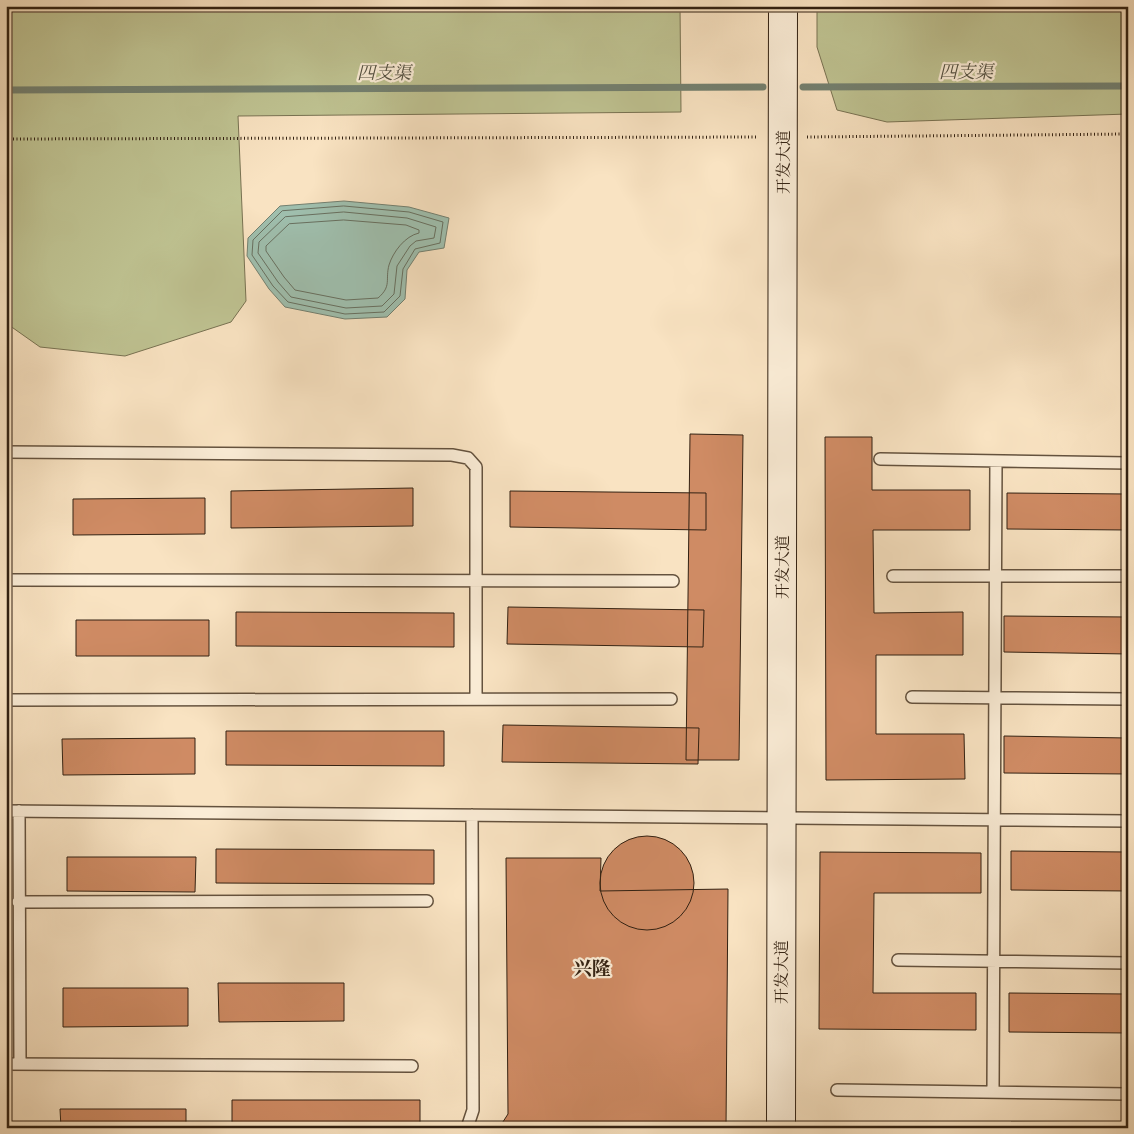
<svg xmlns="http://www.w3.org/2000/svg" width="1134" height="1134" font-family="'IM FELL Double Pica','Noto Serif SC',serif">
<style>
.green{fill:#bfc392;stroke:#787252}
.water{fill:#9fbfae;stroke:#738070}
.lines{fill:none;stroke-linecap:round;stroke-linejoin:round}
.shore{stroke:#687060;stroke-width:1}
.stream{stroke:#738070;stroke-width:7}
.building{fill:#cf8b64;stroke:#322112}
.lane-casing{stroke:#64523e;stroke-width:14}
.secondary-casing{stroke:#322112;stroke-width:30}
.path{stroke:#322112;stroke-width:3;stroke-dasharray:1 2.5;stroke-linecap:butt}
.lane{stroke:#fbedd7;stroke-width:11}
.secondary{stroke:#fbedd7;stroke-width:28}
.labels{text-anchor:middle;stroke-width:4.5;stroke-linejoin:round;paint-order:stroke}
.street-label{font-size:16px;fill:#322112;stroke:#fbedd7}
.water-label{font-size:18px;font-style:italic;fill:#535041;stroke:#fbedd7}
.quarter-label{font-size:19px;font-weight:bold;fill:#322112;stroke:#fbedd7}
</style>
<rect width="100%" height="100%" fill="#f9e3c2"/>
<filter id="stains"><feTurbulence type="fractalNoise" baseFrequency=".004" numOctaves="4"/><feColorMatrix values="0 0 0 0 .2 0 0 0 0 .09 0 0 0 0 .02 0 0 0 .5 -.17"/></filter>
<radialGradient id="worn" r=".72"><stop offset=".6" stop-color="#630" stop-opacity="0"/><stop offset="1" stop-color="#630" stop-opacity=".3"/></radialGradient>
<path class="green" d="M6,6H680L681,112L238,116L246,301L231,322L125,356L40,347L6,323Z
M817,6H1128V114L887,122L837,110L817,47Z"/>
<path class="water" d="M344,201L409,207L449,218L444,248L419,252L407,270L405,299L387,317L345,319L285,307L269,289L247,256L248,238L280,206Z"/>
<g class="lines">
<path class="shore" d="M344,206L409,212L443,222L440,243L415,249L403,269L400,296L384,312L345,314L288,302L273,286L252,255L253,240L282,211Z
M344,212L407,218L436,227L434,238L416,241L410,246L397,266L394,294L382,306L346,308L291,297L278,282L258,253L259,242L285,217Z
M344,220L406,225L419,230V233C405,236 393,252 389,265C385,280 392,286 378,298L346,300L295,290L284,277L266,251V246L289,224Z"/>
<path class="stream" d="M803,87L1128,86
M6,90L763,87"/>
</g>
<path class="building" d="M690,434L743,435L739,760H686Z
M825,437H872V490H970V530H873L874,613L963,612V655H876V734H964L965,779L826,780Z
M413,488V526L231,528V491Z
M510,491L706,493V530L510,527Z
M1007,493L1128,494V530L1007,529Z
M205,498V534L73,535V499Z
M508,607L704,610L703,647L507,644Z
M236,612L454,613V647L236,646Z
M1004,616L1128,617V654L1004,652Z
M76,620H209V656H76Z
M503,725L699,728L698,764L502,762Z
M226,731H444V766L226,765Z
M1004,736L1128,738V774L1004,773Z
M195,738V774L63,775L62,739Z
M600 883a47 47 0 1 1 94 0a47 47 0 1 1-94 0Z
M216,849L434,850V884L216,883Z
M1011,851L1128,852V891L1011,890Z
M820,852L981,853V893H874L873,993H976V1030L819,1029Z
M67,857H196L195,892L67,891Z
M506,858H601L600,891L728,889L726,1128H499L508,1114Z
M218,983H344V1021L219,1022Z
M63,988H188V1026L63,1027Z
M1009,993L1128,994V1033L1009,1032Z
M232,1100H420V1128H232Z
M60,1109H186V1128H61Z
M1011,1122L1128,1123V1128H1011Z
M845,1125L955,1126V1128H845Z"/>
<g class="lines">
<defs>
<path id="lane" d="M6,452L452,455L468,458L476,467V699
M880,459L1128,463
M893,576H1128
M6,580L673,581
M912,697L1126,699
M6,700L671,699
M6,811L1128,821
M19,811L20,1064
M18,902L427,901
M898,960L1128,963
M6,1064L412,1066
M837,1090L1128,1094
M993,1092L996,461
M467,1128L473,1110L472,815"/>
<path id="secondary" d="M781,1128L783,6"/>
</defs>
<use href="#lane" class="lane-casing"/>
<use href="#secondary" class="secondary-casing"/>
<path class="path" d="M807,137L1128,134
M6,139L758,137"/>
<use href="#lane" class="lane"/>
<use href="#secondary" class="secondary"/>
</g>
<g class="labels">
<g class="street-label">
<text transform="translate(783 162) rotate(-90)" y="6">开发大道</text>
<text transform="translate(782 567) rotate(-90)" y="6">开发大道</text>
<text transform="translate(781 972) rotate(-90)" y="6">开发大道</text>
</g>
<g class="water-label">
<text x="966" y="78">四支渠</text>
<text x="384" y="79">四支渠</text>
</g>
<g class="quarter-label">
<text x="592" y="975">兴隆</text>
</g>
</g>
<rect width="1134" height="1134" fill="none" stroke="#f9e3c2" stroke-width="25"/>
<rect x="8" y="8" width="1119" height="1119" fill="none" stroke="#322112" stroke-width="2.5"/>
<rect x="12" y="12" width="1109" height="1109" fill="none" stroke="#322112"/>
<rect width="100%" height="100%" filter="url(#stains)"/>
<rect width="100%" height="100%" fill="url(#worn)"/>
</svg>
